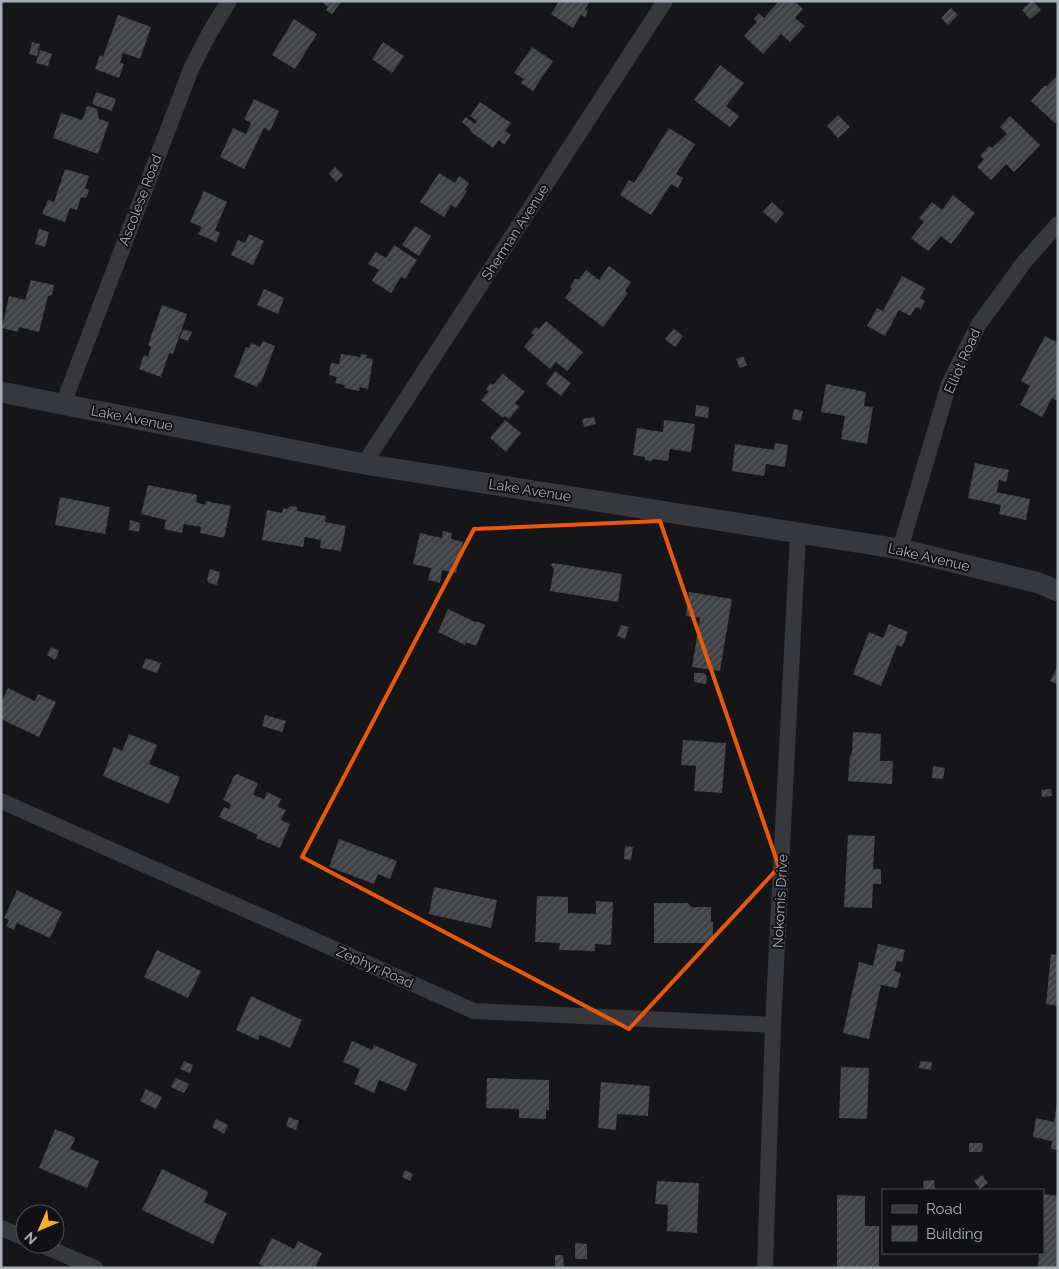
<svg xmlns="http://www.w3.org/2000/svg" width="1059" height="1269" font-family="Raleway,sans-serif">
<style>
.building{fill:url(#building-hatch)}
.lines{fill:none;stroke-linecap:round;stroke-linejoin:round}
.minor{stroke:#37383d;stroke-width:16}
.tertiary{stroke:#37383d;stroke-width:21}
.marked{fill:none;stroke:#e8590c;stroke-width:4;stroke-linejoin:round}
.labels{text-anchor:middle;stroke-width:4;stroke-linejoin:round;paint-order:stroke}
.street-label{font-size:14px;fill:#a8adb8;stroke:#111113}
</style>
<defs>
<pattern id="building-hatch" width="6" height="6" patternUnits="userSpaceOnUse" patternTransform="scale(1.25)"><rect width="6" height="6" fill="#404145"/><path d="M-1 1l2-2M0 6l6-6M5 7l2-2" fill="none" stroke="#595a5e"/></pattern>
</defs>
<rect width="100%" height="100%" fill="#161618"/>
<path class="building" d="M321,1H342L332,14L326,10L328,7Z
M559,1H590L585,9L588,11L585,17L581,15L573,28L551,14Z
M779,1H794L803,9L795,18L805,26L790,42L781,34L763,54L744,36L757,22L754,19L759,13L764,18Z
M1031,1H1033L1041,10L1030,19L1022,10Z
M951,8L958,15L948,25L941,18Z
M118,15L151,27L140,59L123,53L120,63L124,64L119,78L95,69L100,55L103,57Z
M294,19L317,34L295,69L272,55Z
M32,42L40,44L37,56L29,54Z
M383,42L404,56L392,73L372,59Z
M532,47L553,61L533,91L521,83L524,79L514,73Z
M40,50L52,54L48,66L36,63Z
M720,65L744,83L726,106L739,116L730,127L694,100Z
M1058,75V120L1055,123L1031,101L1044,86H1047Z
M96,92L116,99L112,111L92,104Z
M254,99L279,111L270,131L264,128L244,169L220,157L233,128L246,134L251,123L244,119Z
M480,102L511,123L505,131L511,135L504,145L499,140L493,148L470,131L471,130L462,122L466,117L475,124L477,121L470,116Z
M89,106L97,109L99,119L109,122L98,154L53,138L61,113L82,120L87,107Z
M838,115L850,127L838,138L827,126Z
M1010,116L1040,145L1014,172L1006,164L991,180L977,167L984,159L980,156L989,146L992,148L1007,134L1000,127Z
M669,128L695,144L676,174L683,178L678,188L671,184L651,215L620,195L629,180L634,183Z
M335,167L343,175L336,182L329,174Z
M65,169L89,176L85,188L89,190L86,198L81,197L77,210L70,208L65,222L42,214L48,200L54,202Z
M439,173L455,183L459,176L469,183L465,190L467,191L456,208L451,205L444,217L420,202Z
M204,191L227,202L215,230L220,233L216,242L198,234L202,227L190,222Z
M953,195L975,213L951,244L941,236L928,251L911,238L924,222L919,218L932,202L942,210Z
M772,202L784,213L776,223L763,212Z
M415,226L431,236L419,256L402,245Z
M39,229L49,232L45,247L35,244Z
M249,234L264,241L253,265L231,255L238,240L245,243Z
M394,245L417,260L405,279L401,277L391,293L372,281L379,270L368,264L376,252L386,258Z
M609,266L631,282L625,291L628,293L603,327L565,298L572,289L570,287L575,279H579L586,270L599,280Z
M902,276L925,288L920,298L925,301L921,309L916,307L910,316L899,310L885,336L867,326L877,308L883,311Z
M31,280L54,285L52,295L48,296L39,332L19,327L18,332L2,328L9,296L25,300Z
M264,289L284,298L278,314L257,305Z
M162,305L187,314L173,354L169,353L161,377L139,369L144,355L148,357L151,347L148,345Z
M546,321L583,352L567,371L556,362L550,369L524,347L534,335L531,333L536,327L539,329Z
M183,329L192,332L188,341L180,338Z
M674,329L683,336L675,347L665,339Z
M1045,336L1058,343V401L1052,398L1042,417L1020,405L1030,386L1021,381Z
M263,341L275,346L261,383L259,382L257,387L234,377L246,347L249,348L251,343L260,347Z
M341,354L360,357L361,354L367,355L366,358L373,359L368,389L360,387L359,391L344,388L345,385L335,383L337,377L329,375L331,363L339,364Z
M743,356L747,365L740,368L736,359Z
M555,371L571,383L561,396L546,384Z
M503,374L525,392L515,403L519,407L509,419L505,416L503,418L481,400L489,391L486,389L491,383L493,385Z
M826,384L866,392L864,406L873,407L867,444L841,439L845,416L821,412Z
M696,405L709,407L708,418L695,416Z
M794,409L803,411L801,421L792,419Z
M594,417L596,424L584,427L582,419Z
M505,420L521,433L506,452L490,438Z
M664,420L695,424L691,452L670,449L668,461L653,459L651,461L645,460V457L633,455L637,428L663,432Z
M775,443L788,445L785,467L766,464L764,476L732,471L735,444L774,450Z
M975,463L1009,470L1006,482L999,480L997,492L1030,499L1026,520L999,514L1001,505L968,498Z
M148,485L197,495L196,502L205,505L206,501L231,506L224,538L200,533L201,527L184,524L182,533L164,529L166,520L141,514Z
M60,497L110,507L105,534L55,525Z
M291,506L297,507V511L326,516L325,522L346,526L341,551L320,548L321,540L305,537L303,547L262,540L267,510L282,513L283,508L287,509Z
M130,520L140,523L139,532L129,530Z
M443,531L452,533L451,539L463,542L456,573L442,570L440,583L428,580L431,568L413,564L420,533L442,538Z
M553,563L622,574L618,602L550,591L554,569L551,565Z
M210,569L220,572L217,585L209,583L207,580Z
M689,592L732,599L720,671L692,667L700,618L686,616Z
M448,609L475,622L476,621L485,625L476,646L466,642L465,645L438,632Z
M889,624L908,632L902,647L897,645L881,686L853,674L869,632L883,638Z
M621,625L629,627L625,639L617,636Z
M51,647L59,651L55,660L47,655Z
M146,658L161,663L157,673L142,668Z
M1058,666V685L1050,681Z
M694,673H703L707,676L706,684L694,682Z
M8,688L35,701L38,694L56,702L39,737L1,719V703Z
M265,715L286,721L282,732L262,726Z
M853,732L881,734L880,761H893L892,784L848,781L850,756L852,754Z
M129,734L157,745L149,764L180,777L169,804L103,776L114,747L122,751Z
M683,740L726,743L722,793L694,791L696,766L681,765Z
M933,766L945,768L943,779L932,778Z
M237,774L258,783L253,795L264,799L267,792L281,799L278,807L286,810L281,820L290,824L280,848L256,838L258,835L219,817L224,807L229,809L231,804L223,800L234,776Z
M1051,789L1052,796L1042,797L1041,790Z
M848,835L875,836L873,869H881V884H873L872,908L844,907Z
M339,839L397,861L390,879L378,874L374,884L329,867Z
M625,846L633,847L631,860L624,859Z
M434,887L497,900L491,928L429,914Z
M17,890L62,912L50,938L17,923L14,930L6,926L9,920L4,918Z
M537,896L568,897V913L596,914V901L613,902L611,945L595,944V951L559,950L560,943L535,942Z
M654,903H688L691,907H711V922H713V943H654Z
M878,944L905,950L902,962L897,961L894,971L901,973L897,988L881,985L869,1039L843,1033L859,962L873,966Z
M157,950L201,971L188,998L144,977Z
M1051,954L1058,955V1006L1046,1004Z
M251,996L302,1020L290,1048L260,1035L258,1040L236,1030Z
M352,1041L372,1050L374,1045L417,1064L406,1091L379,1080L374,1093L354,1084L360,1069L343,1062Z
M184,1061L193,1065L190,1073L180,1069Z
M920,1061L932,1062L931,1070L919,1068Z
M841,1067L869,1068L867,1119L839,1118Z
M176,1078L189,1084L184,1093L171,1087Z
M487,1078L549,1080V1110H546V1119L519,1118V1109L486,1108Z
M601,1082L650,1086L648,1116L617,1114L616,1130L598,1128Z
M146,1089L162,1097L156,1109L140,1101Z
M1057,1103H1058V1150L1051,1149L1052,1141L1033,1137L1036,1118L1054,1122Z
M289,1117L299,1121L296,1130L286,1126Z
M216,1119L228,1125L224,1134L212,1127Z
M55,1129L74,1137L75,1139L70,1149L99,1161L87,1188L39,1168Z
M969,1143H983L982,1152H969Z
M162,1169L207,1191L208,1193L204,1202L227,1213L213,1244L142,1210Z
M405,1170L413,1174L410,1181L402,1177Z
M982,1175L988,1183L980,1189L974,1181Z
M934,1180L935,1190H924L923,1181Z
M657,1181L699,1183L697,1233L667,1231L668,1205L655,1204Z
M1044,1194L1058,1196V1268H1038L1039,1253H1043V1212Z
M837,1195L865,1196V1226H879V1268H837Z
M272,1238L294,1249L298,1241L322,1253L315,1268H266L259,1264Z
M575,1243L587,1244V1259H575Z
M555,1255H563L564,1268H555Z"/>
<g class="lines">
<path class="minor" d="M63,404L191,69L210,32L229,1
M364,464L665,1
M900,549L949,384L979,324L1025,261L1058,224
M1,801L474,1011L773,1025
M1,1228L25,1238
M39,1244L95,1268
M765,1268L773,1025L798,533"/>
<path class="tertiary" d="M1,392L364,464L900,549L1039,583L1058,591"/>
</g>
<path class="marked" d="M660,521L779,867L629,1029L302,857L474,529Z"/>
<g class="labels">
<g class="street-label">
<text transform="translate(140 200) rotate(-69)" y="5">Ascolese Road</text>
<text transform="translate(515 232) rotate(-57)" y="5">Sherman Avenue</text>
<text transform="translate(962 361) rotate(-66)" y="5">Elliot Road</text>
<text transform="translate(132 418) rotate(11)" y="5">Lake Avenue</text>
<text transform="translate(530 490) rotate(9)" y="5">Lake Avenue</text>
<text transform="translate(929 557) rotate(13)" y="5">Lake Avenue</text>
<text transform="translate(780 901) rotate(-87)" y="5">Nokomis Drive</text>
<text transform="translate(375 967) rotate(24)" y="5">Zephyr Road</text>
</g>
</g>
<rect width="1059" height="1269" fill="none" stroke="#a8adb8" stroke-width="5"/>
<rect x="882" y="1189" width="162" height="65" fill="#111113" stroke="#4d4f55"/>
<rect x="892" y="1205" width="25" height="8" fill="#37383d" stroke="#4d4f55"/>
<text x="926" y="1214" font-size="15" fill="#a8adb8">Road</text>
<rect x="892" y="1226" width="25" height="15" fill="url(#building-hatch)" stroke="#4d4f55"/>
<text x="926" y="1239" font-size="15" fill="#a8adb8">Building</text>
<g transform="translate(40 1229) rotate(225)"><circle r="24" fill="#111113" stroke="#4d4f55"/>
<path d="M0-4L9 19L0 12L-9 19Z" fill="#f2b134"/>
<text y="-8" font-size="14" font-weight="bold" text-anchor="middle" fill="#a8adb8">N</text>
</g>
</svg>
